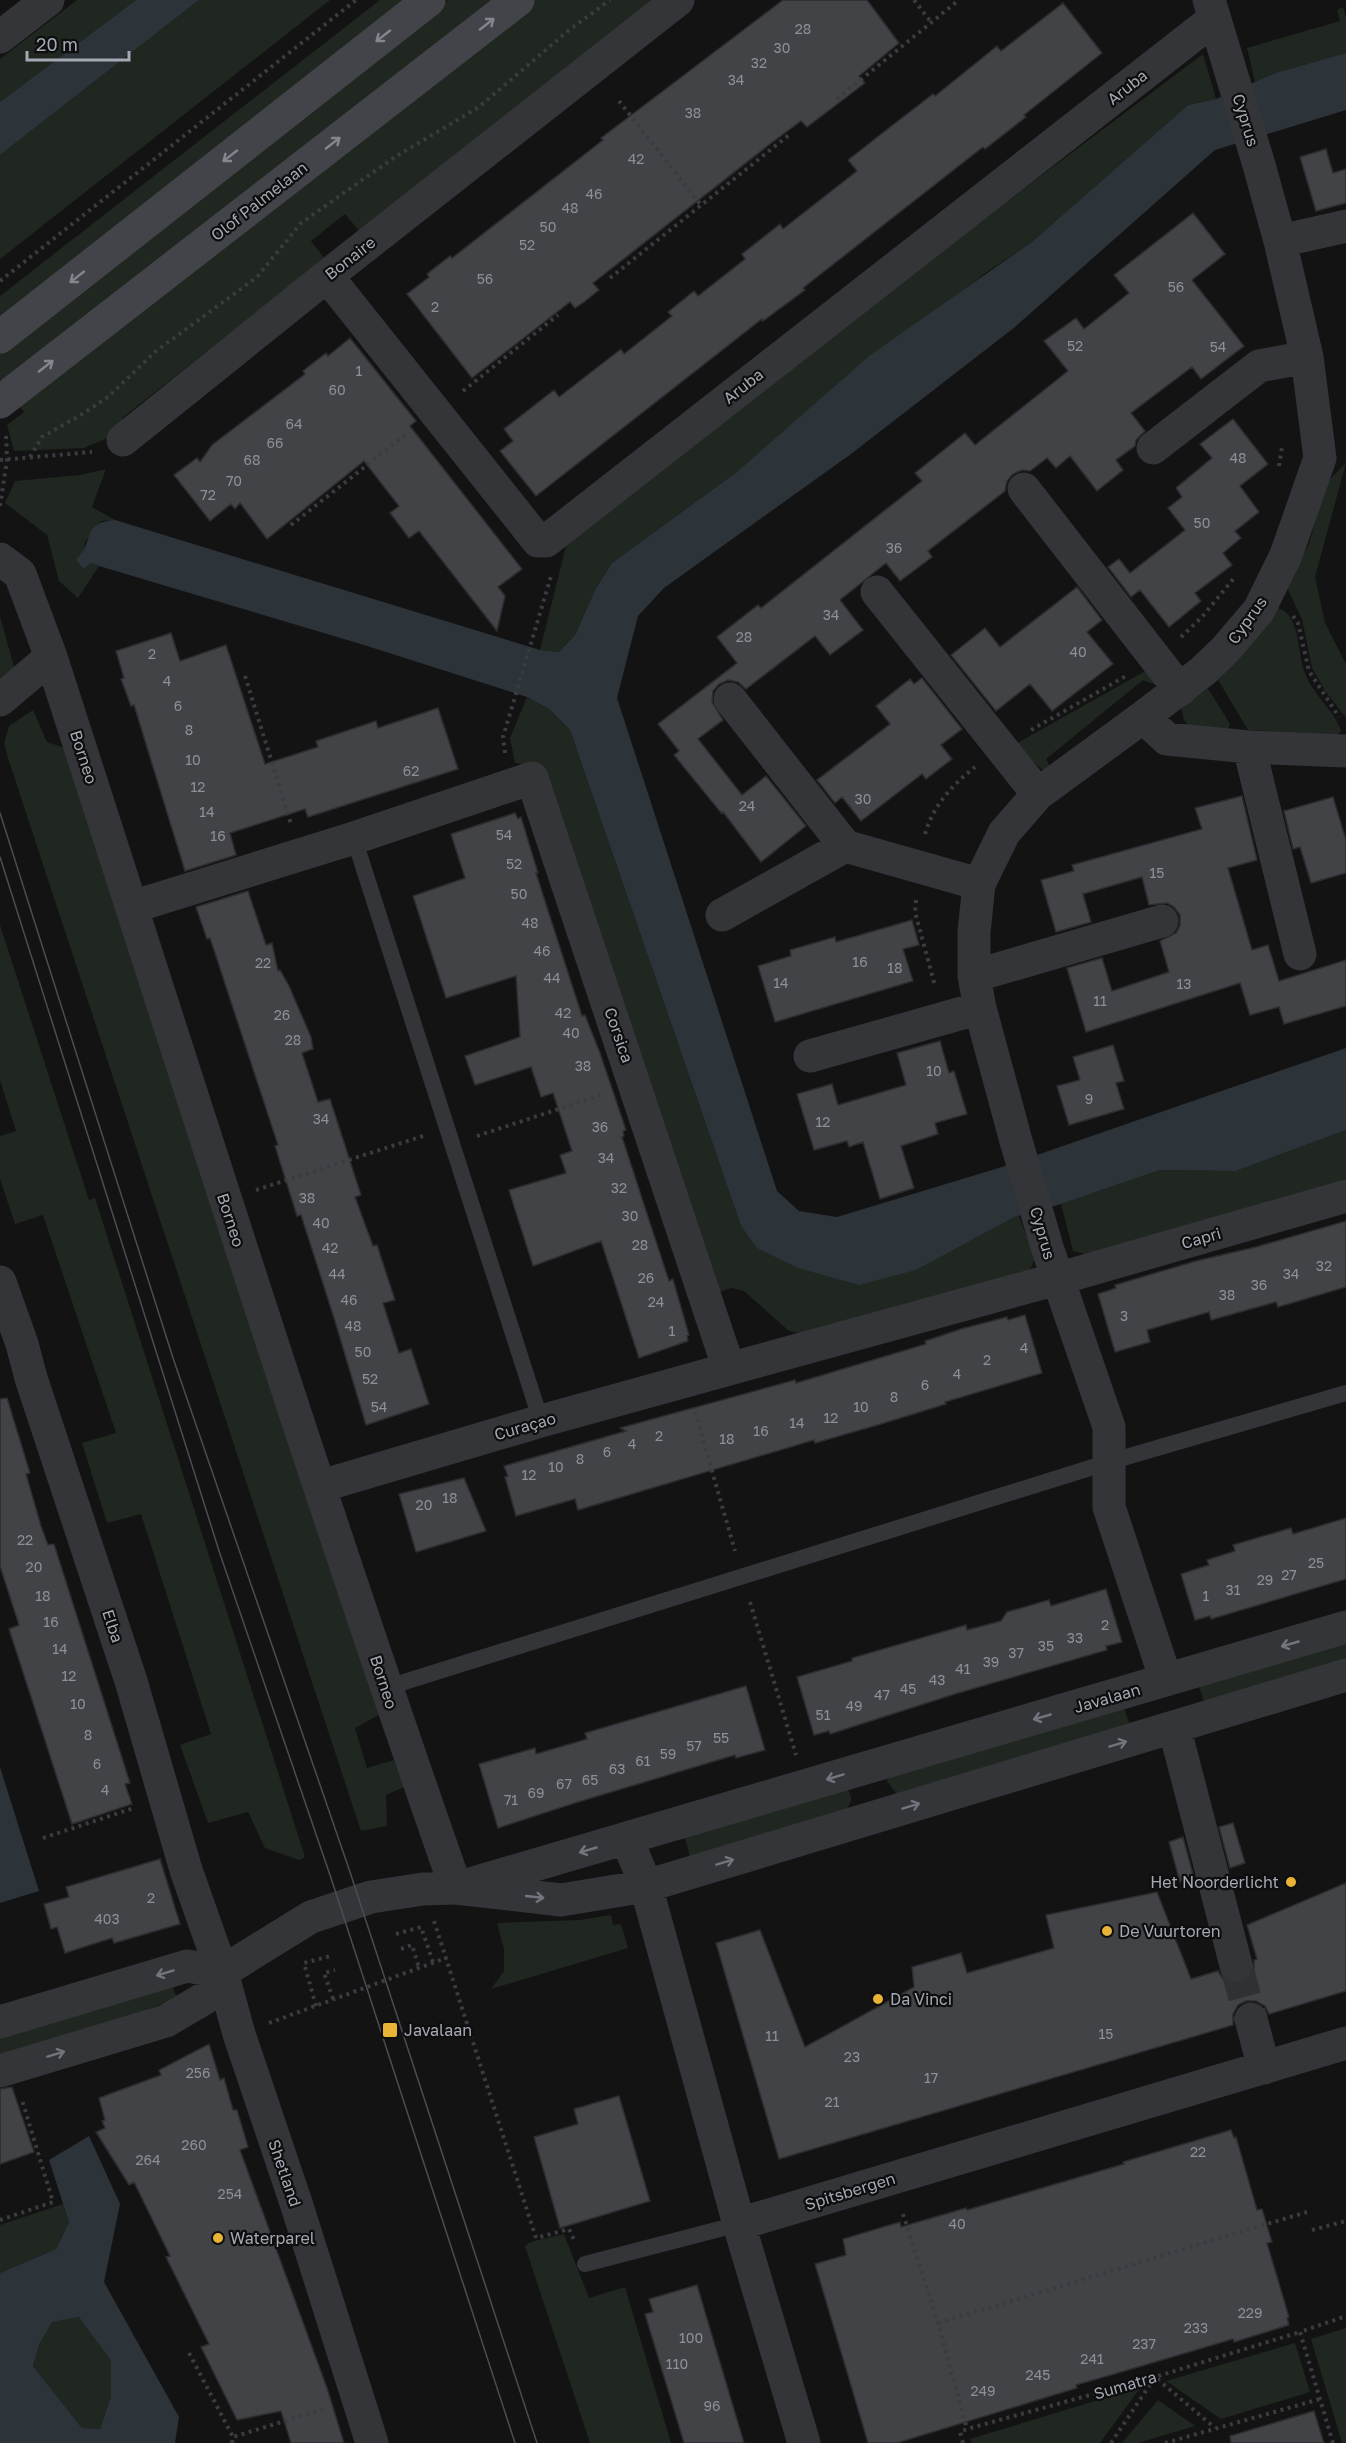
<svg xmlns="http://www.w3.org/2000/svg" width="1346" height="2443" font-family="'Golos Text',sans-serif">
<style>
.green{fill:#1f2720}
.water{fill:#2c3339;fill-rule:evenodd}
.building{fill:#424347;stroke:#2d2d30;stroke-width:1.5}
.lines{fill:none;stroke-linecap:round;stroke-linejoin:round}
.street-tunnel{stroke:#303134;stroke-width:33;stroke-dasharray:33 16;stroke-linecap:butt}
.path{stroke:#3a3c40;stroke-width:4;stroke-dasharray:3 4.5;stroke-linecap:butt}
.lane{stroke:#343539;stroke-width:16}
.street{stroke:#343539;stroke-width:33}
.secondary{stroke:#424449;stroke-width:33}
.tram{stroke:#4b4d52;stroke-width:1.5}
.oneway{stroke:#82868f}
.oneway2{stroke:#72757d}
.poi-dot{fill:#e9b436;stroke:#0e0e0f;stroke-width:2}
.labels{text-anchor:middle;stroke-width:4.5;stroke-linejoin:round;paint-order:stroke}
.number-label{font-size:14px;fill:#8c9099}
.street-label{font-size:16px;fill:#a5a9b4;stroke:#0e0e0f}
.poi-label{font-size:16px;fill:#a5a9b4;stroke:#0e0e0f;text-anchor:start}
</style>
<rect width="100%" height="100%" fill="#131314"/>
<path class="green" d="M77,0H136L0,102V59Z
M199,0H330L0,259V155Z
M380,0H416L0,322V296Z
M448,0H503L3,383L0,379V350Z
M535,0H655L360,232L345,214L311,241L325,259L122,418L126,423L107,438L84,448L14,451L7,425L24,412L18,405L510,15Z
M1343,7L1346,17V53L1275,73L1255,82L1247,48L1340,21L1337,10Z
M1203,54L1216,99L1188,105L1033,241L984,274L738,471L612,563L596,588L575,635L559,652L540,650L566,546L916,270Z
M1346,463L1315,577L1325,623L1346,664V718L1326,692L1312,668L1302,619L1287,588L1309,544L1326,483Z
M106,469L92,507L115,520L101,521L85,542L84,553L91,563L99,566L78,598L59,581L47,535L5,503L15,481L80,475Z
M1274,607C1301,611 1297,651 1304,671C1313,696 1334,709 1341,731L1338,735L1248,730L1218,680L1219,672Z
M0,616L14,667L0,678Z
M1149,669L1157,679L1153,684L1143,680L1046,759L1049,765L1045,772L1014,745Z
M1202,685L1209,690L1230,724L1228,730L1192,729L1184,720L1180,703Z
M527,697L549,709L570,730L741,1226L1019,1216L1035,1259L1028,1274L804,1334L789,1331L744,1291L731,1288L717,1293L533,765L515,763L510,738Z
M33,710L47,742L65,748L379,1715L355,1728L367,1768L394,1760L404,1787L386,1795L387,1826L361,1831L9,761L4,744L9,726Z
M0,925L89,1200L95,1198L305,1857L299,1860L265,1848L248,1812L208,1823L180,1745L211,1734L141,1514L107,1523L82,1443L116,1433L43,1215L15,1224L0,1179V1136L16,1131L0,1080Z
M1346,1130V1179L1086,1254L1073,1251L1061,1204L1160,1170L1236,1171Z
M1346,1636V1665L1206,1707L1197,1680Z
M1122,1703L1130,1725L904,1795L896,1793L887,1781L889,1774Z
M846,1788C854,1796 852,1804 844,1812L690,1856L683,1832Z
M611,1915L613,1925L621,1924L628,1948L491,1989L504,1971V1949L497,1923L580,1920Z
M171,1982L177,1998L92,2031L0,2058V2035Z
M63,2204L69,2222L56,2249L0,2273V2225Z
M564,2234L589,2298L625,2287L671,2443H590L525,2246L530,2242Z
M79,2316L111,2361V2396L100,2429L82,2428L33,2366L39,2345L52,2322Z
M1346,2328V2443H1342L1311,2339Z
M1295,2343L1310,2392L1221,2419L1166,2381Z
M1141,2387L1100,2443H972L970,2439Z
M1158,2400L1195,2426L1138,2443H1122Z"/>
<path class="water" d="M136,0H199L0,155V102Z
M1346,53V110L1215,150L1015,327L851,454L664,588L638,616L617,698L777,1191L799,1211L837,1217L1002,1167L1346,1048V1130L1236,1171L1160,1170L1061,1204L1014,1217L916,1270L859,1285L798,1268L757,1248L741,1226L570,730L549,709L527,697L364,645L99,566L91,563L83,569L76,559C96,543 79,523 115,520L540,650L559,652L575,635L596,588L612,563L738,471L869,356L1033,241L1188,105L1216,99L1275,73Z
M0,1767L39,1891L0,1903Z
M89,2136L120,2204L104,2282L179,2417L175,2443H0V2273L56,2249L69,2222L49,2160ZM79,2317L111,2361V2396L100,2429L82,2428L33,2366L39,2345L52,2322Z"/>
<path class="building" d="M783,0H867L899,43L859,76L865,83L807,127L801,121L770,144L593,283L599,290L584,302L575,308L570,302L472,378L407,294L429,277L427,274L450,256L452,258L603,140L601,138Z
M1063,3L1102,53L1024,115L1026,117L985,149L983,147L803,288L805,290L763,321L762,319L536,496L500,451L513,441L504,429L554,390L559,397L621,349L624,354L672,316L668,312L694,291L698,296L745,259L742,254L780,224L783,229L857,171L848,160L885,131L933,94L935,96L997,46L1001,51Z
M1326,149L1333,173L1346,169V203L1316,211L1300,157Z
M1193,213L1225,254L1192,280L1244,346L1201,379L1192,367L1131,413L1145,431L1136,440L1135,446L1116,460L1123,470L1097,491L1070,456L1056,468L1047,458L1030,471L1022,470L1013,474L1007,481L1005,491L928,551L932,557L900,581L886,563L840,600L863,630L830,655L815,636L746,689L738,682L728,680L719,684L713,691L712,702L723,720L698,739L742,795L766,776L806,826L761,862L723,812L722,814L674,755L679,751L658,724L737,663L717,637L758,605L761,608L922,481L915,473L965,433L975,445L1068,371L1044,341L1076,318L1084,329L1129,293L1114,275Z
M350,338L416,421L410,426L522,569L498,587L505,596L497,631L419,531L409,538L390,513L399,506L364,461L267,539L240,503L235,509L231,504L210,521L174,475L197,458L200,462L212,445L305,374L303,371L326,353L328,356Z
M1233,419L1268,464L1240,486L1259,512L1235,531L1241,538L1223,553L1232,565L1195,593L1201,601L1169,627L1140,590L1131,597L1108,567L1119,559L1130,573L1185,530L1168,508L1182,497L1176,488L1212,458L1200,444Z
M1077,587L1102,620L1087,632L1113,664L1052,711L1030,684L996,711L951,655L985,628L1000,647Z
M171,633L180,661L226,645L265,764L318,747L316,741L376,721L378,728L438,708L458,769L308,817L305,809L230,833L236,855L185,871L134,705L131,706L121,679L124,678L116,651Z
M922,678L962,729L941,745L952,759L926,779L922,774L861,821L842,797L835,803L817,780L890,724L876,706L910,679L914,684Z
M1242,796L1257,860L1228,868L1252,950L1268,945L1279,981L1346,960V1006L1284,1024L1279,1007L1250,1015L1240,983L1086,1032L1067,968L1102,958L1112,991L1169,972L1160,941L1176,933L1180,925V915L1174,907L1167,903L1149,905L1142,877L1083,894L1091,922L1056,932L1041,880L1074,871L1072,865L1202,829L1195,808Z
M1333,797L1346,840V873L1311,883L1300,847L1293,849L1284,811Z
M515,813L518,819L521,817L538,873H536L545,901L582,1016L585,1015L600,1053L626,1130L623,1131L624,1136L622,1137L669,1281L673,1279L689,1335L687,1336L688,1341L639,1358L601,1241L533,1266L518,1219L509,1190L566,1173L560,1155L572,1151L553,1093L541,1097L531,1067L475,1085L465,1056L520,1037L516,976L446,998L413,896L465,878L451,834Z
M248,891L266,945L272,943L278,971L280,970L289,986L311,1037L313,1049L302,1053L318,1102L330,1099L361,1195L355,1197L373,1246L377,1245L395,1300L383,1303L399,1353L411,1349L429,1404L366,1425L334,1318L301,1215L297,1216L275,1146L278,1145L210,938L207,939L196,907Z
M912,920L919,945L903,949L913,981L775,1022L758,966L791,956L790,950L835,937L836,942Z
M940,1041L949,1073L954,1071L967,1114L935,1123L938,1134L901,1146L914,1188L880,1199L863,1142L849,1147L847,1141L814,1150L797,1094L832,1084L838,1105L906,1085L897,1053Z
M1113,1045L1124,1081L1116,1083L1124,1109L1069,1125L1057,1086L1080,1080L1073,1057Z
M1346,1221V1287L1278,1307L1276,1302L1211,1320L1209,1312L1147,1330L1150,1342L1115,1352L1098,1294L1116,1288L1115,1285L1196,1261L1256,1247Z
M1025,1315L1042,1373L945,1402L946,1404L881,1424L815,1443L814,1440L578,1510L575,1499L516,1516L505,1477L508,1476L504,1466L626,1431L620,1428L795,1380L796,1383L926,1344L925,1341L961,1329L1007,1317L1008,1320Z
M7,1398L30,1473L26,1474L41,1526L48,1545L54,1544L130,1783L125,1784L132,1804L72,1824L9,1629L19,1625L0,1566V1399Z
M464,1478L486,1531L416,1552L399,1494Z
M1346,1518V1579L1211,1619L1210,1616L1195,1620L1181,1574L1209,1565L1207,1560L1235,1551L1233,1545L1291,1528L1293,1534Z
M1106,1589L1122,1642L1106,1646L1107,1650L955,1694L830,1734L829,1731L814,1735L797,1677L852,1661V1658L966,1625L967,1630L1001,1621L1007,1612L1049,1600L1051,1606Z
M746,1686L765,1750L736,1758L735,1755L578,1802L498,1828L479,1764L535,1748L536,1754L587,1739L585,1733Z
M1233,1823L1245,1863L1230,1868L1219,1827Z
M1183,1837L1194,1878L1180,1882L1169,1842Z
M160,1859L180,1924L114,1943L112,1938L65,1953L57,1927L51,1929L44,1904L69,1897L66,1887Z
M1346,1883V1991L1269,2014L1265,2006L1256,2001H1246L1238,2005L1233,2014V2025L779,2159L716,1943L760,1930L805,2047L914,1987L912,1967L961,1953L967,1973L1054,1948L1046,1915L1157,1892L1191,1979L1218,1971L1223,1979L1230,1983H1241L1250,1978L1254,1969V1960L1257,1959L1247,1925Z
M209,2044L220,2080L224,2078L233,2110H237L248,2147L240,2150L327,2388L344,2443H291L281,2411L237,2420L201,2347L209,2344L166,2257L170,2256L134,2182L129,2185L96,2132L105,2128L102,2121L105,2120L99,2098L161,2075L159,2070Z
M12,2087L34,2152L0,2164V2089Z
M619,2096L650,2201L560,2228L534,2137L578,2124L574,2109Z
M1231,2130L1234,2138L1236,2137L1257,2210L1262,2209L1272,2242L1267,2243L1289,2317L1287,2318L1289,2325L1234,2342L1233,2339L1128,2370L1076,2385L1077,2388L897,2443H868L815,2264L846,2255L843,2239L900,2222L901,2227L966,2208L967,2210L1124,2164L1123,2162Z
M697,2285L744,2443H684L645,2314L653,2312L649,2299Z
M1314,2411L1324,2443H1231L1230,2436Z"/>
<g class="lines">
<path class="street-tunnel" d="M1236,1965L1251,2019"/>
<path class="path" d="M914,0L931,22
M837,99L959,0
M619,101L700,204
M610,278L789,135
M0,281L356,0
M463,391L558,315
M30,457L42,437L79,416L108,397L155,352L257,277L301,223L395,157L479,107L569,30L610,0
M0,460L92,452
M1279,466L1282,447
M0,506L7,460L6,434
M291,525L409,432
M1293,616L1298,623L1309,671L1339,717
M1181,637L1202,617L1234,578
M245,676L291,824
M1031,730L1126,676
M505,753L503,737L552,573
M925,834C933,806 952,785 975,767
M916,900L915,912L935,986
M477,1136L604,1094
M256,1190L423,1136
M695,1412L735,1551
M750,1602L796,1755
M43,1838L134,1808
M434,1921L536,2238L569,2229L575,2242
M396,1934L421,1927L433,1962
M401,1949L412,1945L419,1968
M333,1999L324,1973L335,1970
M316,2006L304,1963L331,1956
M269,2023L446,1958
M903,2214L938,2323L967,2429
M0,2220L53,2202L22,2100
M1312,2230L1346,2221
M938,2323L1307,2212
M189,2353L233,2437
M232,2443L233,2437L327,2408
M963,2443L960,2432L967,2429L1155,2377L1300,2332
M1111,2443L1155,2377L1215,2428
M1165,2443L1320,2399
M1333,2443L1300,2332L1346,2316"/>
<path class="lane" d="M354,838L541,1421
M385,1688L1109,1462L1346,1393
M585,2264L739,2224"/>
<path class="street" d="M0,37L48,0
M1280,241L1346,226
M327,276L538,541H546L1214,19
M123,440L327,276L678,0
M1153,448L1259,366L1307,357
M1024,489L1180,690
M0,559L20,574L51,657C184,1068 313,1481 456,1888
M877,592L1038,794
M730,699L845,846L979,884
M0,700L51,657
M1143,717L1203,671L1225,650L1259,610L1286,555L1320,458L1307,357L1280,241L1259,165L1209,0
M1249,747L1300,954
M132,907L354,838L532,778L729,1369L1057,1279L1346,1196
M722,915L845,846
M974,976L1162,921
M810,1056L980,1008
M0,1282L22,1344L31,1378L131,1681L186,1870L222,1972L239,2034L296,2203L372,2443
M321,1486L541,1421L729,1369
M1166,1680L1109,1507V1427L1047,1247L1016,1141L980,1008L974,976V932L979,884L1004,833L1038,794L1143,717L1167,739L1249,747L1346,751
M1179,1726L1177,1738L1236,1965
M627,1839L646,1886L739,2224L1346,2043
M470,1884L1346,1627
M1251,2019L1264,2068
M0,2022L187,1966L222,1972
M0,2071L166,2021L205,1998L222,1972L311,1917L371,1897L423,1889L456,1888L561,1900L646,1886L1346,1675
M739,2224L804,2443"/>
<path class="secondary" d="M0,337L429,0
M0,402L518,0"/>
<path class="tram" d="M0,813L173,1358L349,1869L537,2443
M0,857L220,1554L330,1875L515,2443"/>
</g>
<defs><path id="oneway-shaft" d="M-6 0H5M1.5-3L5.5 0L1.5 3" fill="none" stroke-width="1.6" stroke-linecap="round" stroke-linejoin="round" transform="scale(1.5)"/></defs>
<g class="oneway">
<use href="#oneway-shaft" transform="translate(487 24) rotate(-38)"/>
<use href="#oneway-shaft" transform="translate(383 36) rotate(142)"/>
<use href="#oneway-shaft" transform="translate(333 143) rotate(-38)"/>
<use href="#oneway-shaft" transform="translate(230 156) rotate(142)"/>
<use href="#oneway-shaft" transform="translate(77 277) rotate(142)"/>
<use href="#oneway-shaft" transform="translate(46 366) rotate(-38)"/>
</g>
<g class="oneway2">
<use href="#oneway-shaft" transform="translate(1290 1644) rotate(164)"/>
<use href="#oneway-shaft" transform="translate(1042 1717) rotate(164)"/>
<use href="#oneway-shaft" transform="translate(1118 1744) rotate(-17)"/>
<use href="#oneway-shaft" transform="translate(835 1777) rotate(163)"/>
<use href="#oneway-shaft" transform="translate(911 1806) rotate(-17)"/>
<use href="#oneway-shaft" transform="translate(588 1850) rotate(164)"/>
<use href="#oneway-shaft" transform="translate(725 1862) rotate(-17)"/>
<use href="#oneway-shaft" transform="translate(535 1897) rotate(6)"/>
<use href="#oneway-shaft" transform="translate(165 1973) rotate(163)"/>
<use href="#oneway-shaft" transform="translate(56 2054) rotate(-17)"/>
</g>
<g class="poi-dot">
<circle cx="1291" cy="1882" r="6"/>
<circle cx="1107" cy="1931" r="6"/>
<circle cx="878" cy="1999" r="6"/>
<rect x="382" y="2022" width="16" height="16" rx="3"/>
<circle cx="218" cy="2238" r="6"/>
</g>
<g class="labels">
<g class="number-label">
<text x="803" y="34">28</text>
<text x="782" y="53">30</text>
<text x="759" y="68">32</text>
<text x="736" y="85">34</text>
<text x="693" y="118">38</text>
<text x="636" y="164">42</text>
<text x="594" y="199">46</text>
<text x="570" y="213">48</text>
<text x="548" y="232">50</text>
<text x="527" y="250">52</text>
<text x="485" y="284">56</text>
<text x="1176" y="292">56</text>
<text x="435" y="312">2</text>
<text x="1075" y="351">52</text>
<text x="1218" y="352">54</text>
<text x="359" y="376">1</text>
<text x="337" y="395">60</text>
<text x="294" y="429">64</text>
<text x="275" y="448">66</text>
<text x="1238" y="463">48</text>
<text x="252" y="465">68</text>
<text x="234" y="486">70</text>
<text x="208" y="500">72</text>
<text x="1202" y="528">50</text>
<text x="894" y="553">36</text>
<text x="831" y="620">34</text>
<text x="744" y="642">28</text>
<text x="1078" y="657">40</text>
<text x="152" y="659">2</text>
<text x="167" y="686">4</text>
<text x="178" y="711">6</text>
<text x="189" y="735">8</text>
<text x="193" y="765">10</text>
<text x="411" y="776">62</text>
<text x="198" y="792">12</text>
<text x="863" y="804">30</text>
<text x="747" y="811">24</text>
<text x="207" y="817">14</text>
<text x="504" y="840">54</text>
<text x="218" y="841">16</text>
<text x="514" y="869">52</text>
<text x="1157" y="878">15</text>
<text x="519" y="899">50</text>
<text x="530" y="928">48</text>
<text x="542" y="956">46</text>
<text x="860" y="967">16</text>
<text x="263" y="968">22</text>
<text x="895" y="973">18</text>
<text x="552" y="983">44</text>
<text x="781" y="988">14</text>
<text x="1184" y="989">13</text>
<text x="1100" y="1006">11</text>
<text x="563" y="1018">42</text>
<text x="282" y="1020">26</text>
<text x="571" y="1038">40</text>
<text x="293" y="1045">28</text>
<text x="583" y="1071">38</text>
<text x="934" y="1076">10</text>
<text x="1089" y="1104">9</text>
<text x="321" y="1124">34</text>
<text x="823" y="1127">12</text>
<text x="600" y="1132">36</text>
<text x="606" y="1163">34</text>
<text x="619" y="1193">32</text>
<text x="307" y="1203">38</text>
<text x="630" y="1221">30</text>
<text x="321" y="1228">40</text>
<text x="640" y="1250">28</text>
<text x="330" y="1253">42</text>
<text x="1324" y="1271">32</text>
<text x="337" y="1279">44</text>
<text x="1291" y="1279">34</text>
<text x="646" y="1283">26</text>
<text x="1259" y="1290">36</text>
<text x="1227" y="1300">38</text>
<text x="349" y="1305">46</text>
<text x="656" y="1307">24</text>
<text x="1124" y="1321">3</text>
<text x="353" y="1331">48</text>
<text x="672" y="1336">1</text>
<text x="1024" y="1353">4</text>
<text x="363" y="1357">50</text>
<text x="987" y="1365">2</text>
<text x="957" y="1379">4</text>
<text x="370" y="1384">52</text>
<text x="925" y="1390">6</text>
<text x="894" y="1402">8</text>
<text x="379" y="1412">54</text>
<text x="861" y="1412">10</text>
<text x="831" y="1423">12</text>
<text x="797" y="1428">14</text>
<text x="761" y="1436">16</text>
<text x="659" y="1441">2</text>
<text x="727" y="1444">18</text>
<text x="632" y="1449">4</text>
<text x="607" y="1457">6</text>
<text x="580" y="1464">8</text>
<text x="556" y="1472">10</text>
<text x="529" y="1480">12</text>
<text x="450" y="1503">18</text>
<text x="424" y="1510">20</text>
<text x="25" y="1545">22</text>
<text x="1316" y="1568">25</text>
<text x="34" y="1572">20</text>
<text x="1289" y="1580">27</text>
<text x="1265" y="1585">29</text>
<text x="1233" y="1595">31</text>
<text x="43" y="1601">18</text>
<text x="1206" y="1601">1</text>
<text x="51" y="1627">16</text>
<text x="1105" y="1630">2</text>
<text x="1075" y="1643">33</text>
<text x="1046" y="1651">35</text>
<text x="60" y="1654">14</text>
<text x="1016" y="1658">37</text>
<text x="991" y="1667">39</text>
<text x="963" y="1674">41</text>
<text x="69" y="1681">12</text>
<text x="937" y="1685">43</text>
<text x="908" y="1694">45</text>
<text x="882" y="1700">47</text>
<text x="78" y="1709">10</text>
<text x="854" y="1711">49</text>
<text x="823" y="1720">51</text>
<text x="88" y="1740">8</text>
<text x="721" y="1743">55</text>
<text x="694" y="1751">57</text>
<text x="668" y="1759">59</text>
<text x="643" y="1766">61</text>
<text x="97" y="1769">6</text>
<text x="617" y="1774">63</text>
<text x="590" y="1785">65</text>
<text x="564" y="1789">67</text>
<text x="105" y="1795">4</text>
<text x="536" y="1798">69</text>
<text x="511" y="1805">71</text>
<text x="151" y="1903">2</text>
<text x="107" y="1924">403</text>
<text x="1106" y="2039">15</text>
<text x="772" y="2041">11</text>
<text x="852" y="2062">23</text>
<text x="198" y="2078">256</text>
<text x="931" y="2083">17</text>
<text x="832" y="2107">21</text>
<text x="194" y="2150">260</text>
<text x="1198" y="2157">22</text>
<text x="148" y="2165">264</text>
<text x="230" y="2199">254</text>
<text x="957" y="2229">40</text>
<text x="1250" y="2318">229</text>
<text x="1196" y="2333">233</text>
<text x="691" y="2343">100</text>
<text x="1144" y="2349">237</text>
<text x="1092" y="2364">241</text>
<text x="677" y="2369">110</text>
<text x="1038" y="2380">245</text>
<text x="983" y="2396">249</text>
<text x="712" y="2411">96</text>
</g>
<g class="street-label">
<text transform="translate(1127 87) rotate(-38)" y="6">Aruba</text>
<text transform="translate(1246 120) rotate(73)" y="6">Cyprus</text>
<text transform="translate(259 201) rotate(-38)" y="6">Olof Palmelaan</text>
<text transform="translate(350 258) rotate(-38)" y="6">Bonaire</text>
<text transform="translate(743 386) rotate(-38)" y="6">Aruba</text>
<text transform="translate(1247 620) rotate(-54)" y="6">Cyprus</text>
<text transform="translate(84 757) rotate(72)" y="6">Borneo</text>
<text transform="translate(619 1035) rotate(71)" y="6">Corsica</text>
<text transform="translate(231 1220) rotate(72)" y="6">Borneo</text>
<text transform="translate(1043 1233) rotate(74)" y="6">Cyprus</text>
<text transform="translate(1201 1238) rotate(-16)" y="6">Capri</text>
<text transform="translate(525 1426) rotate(-16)" y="6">Curaçao</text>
<text transform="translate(113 1626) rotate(72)" y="6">Elba</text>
<text transform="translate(384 1682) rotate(72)" y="6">Borneo</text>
<text transform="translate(1107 1698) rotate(-16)" y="6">Javalaan</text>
<text transform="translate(285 2173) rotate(71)" y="6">Shetland</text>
<text transform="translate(850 2191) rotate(-17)" y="6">Spitsbergen</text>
<text transform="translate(1125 2385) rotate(-16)" y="6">Sumatra</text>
</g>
<g class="poi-label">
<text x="1279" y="1888" text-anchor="end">Het Noorderlicht</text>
<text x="1119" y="1937">De Vuurtoren</text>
<text x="890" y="2005">Da Vinci</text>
<text x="404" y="2036">Javalaan</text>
<text x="230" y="2244">Waterparel</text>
</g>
</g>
<path d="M27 51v9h102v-9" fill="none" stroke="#a5a9b4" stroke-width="3"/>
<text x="36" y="51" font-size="18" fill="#a5a9b4" stroke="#0e0e0f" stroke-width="4.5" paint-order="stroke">20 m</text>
</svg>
